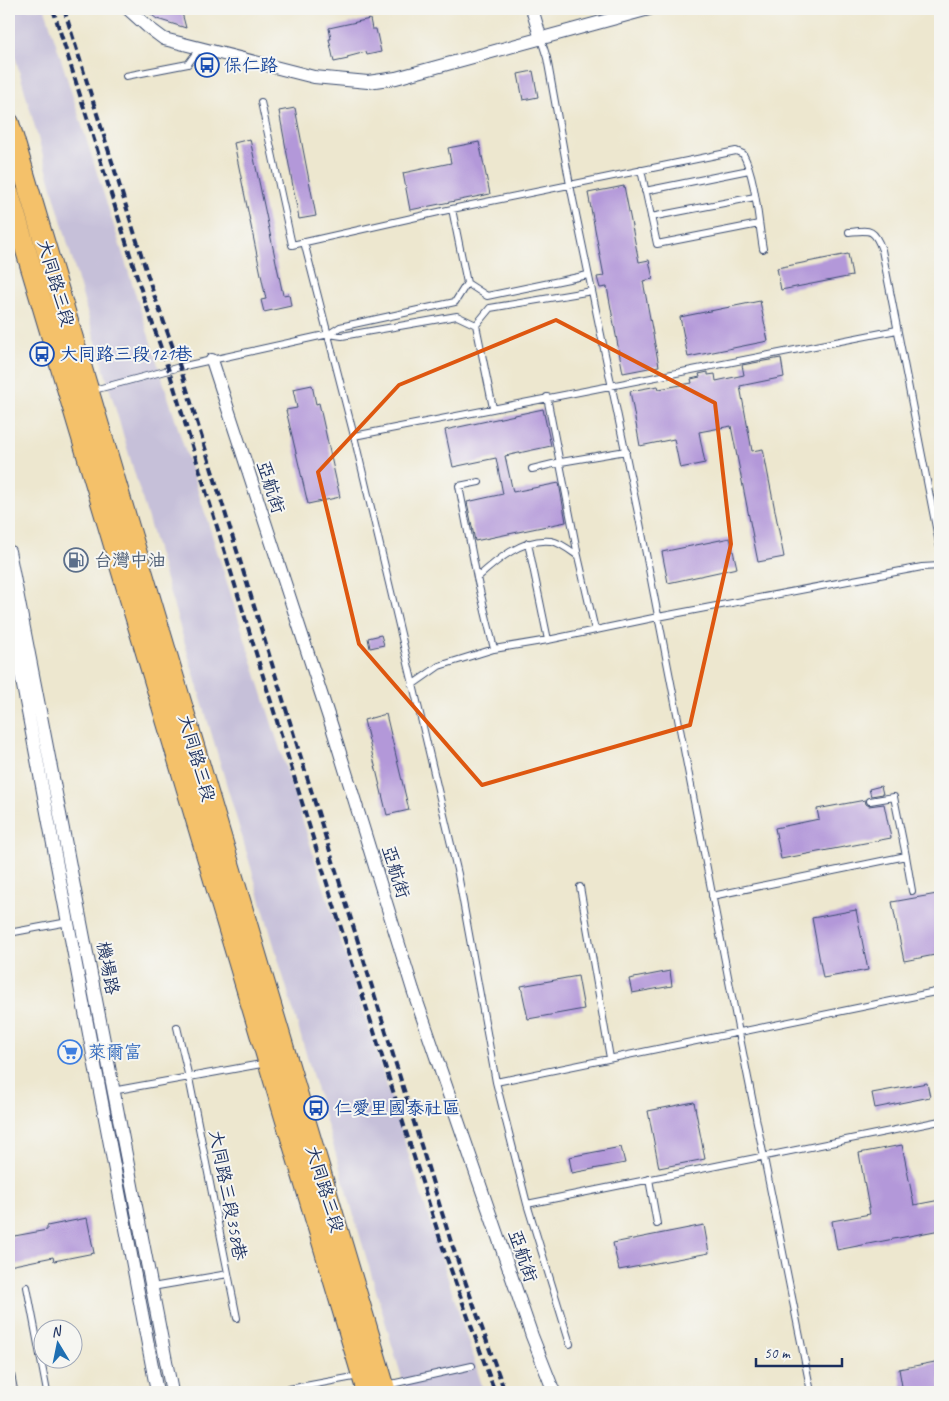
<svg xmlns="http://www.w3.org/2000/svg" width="949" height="1401" viewBox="0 0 949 1401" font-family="Caveat,'LXGW WenKai TC',sans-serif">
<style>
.industrial{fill:#c6c0d9}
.building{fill:#b398d9}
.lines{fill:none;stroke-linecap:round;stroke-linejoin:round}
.service-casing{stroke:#3a4b6f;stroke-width:8}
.minor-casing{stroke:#3a4b6f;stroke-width:14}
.primary-casing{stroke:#3a4b6f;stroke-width:22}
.service{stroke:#fff;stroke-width:6}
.minor{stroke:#fff;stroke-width:12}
.primary{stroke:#f4c16a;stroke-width:20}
.rail{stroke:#1b2f5e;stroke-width:4;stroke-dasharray:8 4;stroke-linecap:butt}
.marked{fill:none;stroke:#de5710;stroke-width:4;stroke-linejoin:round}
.labels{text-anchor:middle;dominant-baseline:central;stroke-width:4;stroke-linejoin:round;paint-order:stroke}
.transit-label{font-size:18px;fill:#164399;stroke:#f6f6f2;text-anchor:start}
.street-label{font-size:18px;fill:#1b2f5e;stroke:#f6f6f2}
.service-label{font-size:18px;fill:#4e5e75;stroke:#f6f6f2;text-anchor:start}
.shop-label{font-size:18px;fill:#366cbe;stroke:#f6f6f2;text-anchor:start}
</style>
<rect width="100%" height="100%" fill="#f6f6f2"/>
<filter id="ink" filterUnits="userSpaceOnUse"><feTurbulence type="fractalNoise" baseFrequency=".02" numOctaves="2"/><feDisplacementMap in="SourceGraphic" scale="10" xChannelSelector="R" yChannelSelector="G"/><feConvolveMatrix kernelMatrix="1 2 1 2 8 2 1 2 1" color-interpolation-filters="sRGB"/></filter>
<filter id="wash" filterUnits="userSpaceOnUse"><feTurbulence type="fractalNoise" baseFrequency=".0096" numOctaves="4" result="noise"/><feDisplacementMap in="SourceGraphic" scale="20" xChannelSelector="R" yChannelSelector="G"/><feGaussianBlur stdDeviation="1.12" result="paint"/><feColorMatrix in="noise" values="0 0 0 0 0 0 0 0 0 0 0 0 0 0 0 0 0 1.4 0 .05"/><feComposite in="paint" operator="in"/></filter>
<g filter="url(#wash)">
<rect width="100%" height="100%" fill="#ede7cf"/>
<path class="industrial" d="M9,9H45L484,1392H406L89,319L9,35Z"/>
<g id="blocks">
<path class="building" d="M144,9H181L186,28L157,19Z
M370,19L372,29H376L381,52L367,55L366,52L347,57L348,59L334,62L329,39H331L329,28Z
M533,71L538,97L523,100L518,74Z
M295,108L316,216L299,219L279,111Z
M250,139L283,295L289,294L291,306L264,312L261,300L266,299L234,143Z
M479,142L490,194L410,210L403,173L451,163L448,148Z
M624,186L639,262L649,260L653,279L643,281L659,366L623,373L607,287L600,288L597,277L604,276L588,193Z
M848,254L852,276L781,290L777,268Z
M760,301L768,341L688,357L680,317Z
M781,358L784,377L740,386L752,451L763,449L784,557L758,562L731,426L699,432L705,463L680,468L674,439L640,446L630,391L658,386L659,389L692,383L691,379L700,377L699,374L708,372V375L715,374L716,381L744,375L742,365Z
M312,385L316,404L319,403L340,497L308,504L286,410L297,408L293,389Z
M543,409L551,446L505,456L513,492L559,483L566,522L475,541L467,502L503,494L496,458L453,467L445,430Z
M730,538L737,568L668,583L662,552Z
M381,635L384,645L370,648L368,638Z
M386,714L409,810L387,815L364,720Z
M881,786L883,794L871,796L869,789Z
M865,800L866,804L869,806L884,804L891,838L781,859L775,828L819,819L817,809Z
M937,894L940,910V954L904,961L892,902Z
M856,910L868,970L823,978L812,918Z
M670,971L672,986L632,993L629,979Z
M578,976L584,1009L528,1019L521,986Z
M927,1083L930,1097L875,1108L872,1093Z
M694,1102L705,1159L659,1168L648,1111Z
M902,1145L914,1205L940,1200V1230L837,1250L832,1221L870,1214L859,1153Z
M621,1147L625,1163L572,1173L569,1157Z
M87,1218L94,1253L54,1261L53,1257L9,1266V1237L47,1230V1226Z
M704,1225L709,1253L619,1270L613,1243Z
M940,1361V1392H903L899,1369Z
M13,1366L18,1392H9V1367Z"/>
</g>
</g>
<g filter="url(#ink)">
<use href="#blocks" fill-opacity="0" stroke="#3a4b6f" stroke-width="1"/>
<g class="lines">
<g class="service-casing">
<path id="service" d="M541,39L547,58L570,185L640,523L739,1033L811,1392
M126,76L188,64L199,49
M261,102L292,245L452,209L736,151L743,154C756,178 758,221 763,249
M641,170L657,244L759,224
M645,191L749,170
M452,209L467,283
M651,217L755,197
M849,232C870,230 874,228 882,250L940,548
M304,242L354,436L458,874L496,1082L527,1204L570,1344
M476,325L493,408
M329,334L342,336L457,316L476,325L490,308L592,291
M90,391L180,367L329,334L340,327L455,302L467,283L487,296L588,275
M547,397L578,556
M354,436L897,330
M532,469L561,462L626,451
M528,543L548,640
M477,578L459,486L479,482
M494,649L477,578C497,560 522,538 551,541C560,542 571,551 578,556L595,630
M412,685L439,666L494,649L548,640L658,617L922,567L940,566
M906,856L912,891
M580,887L610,1058
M712,896L906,856L894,797L870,801
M9,933L68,922
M177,1027L189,1078L237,1318
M496,1082L940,991
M112,1091L267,1063
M649,1179L657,1224
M527,1204L940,1121
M27,1287L47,1392
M152,1287L228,1274
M387,1385L472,1366
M273,1392L359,1376"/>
</g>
<g class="minor-casing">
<path id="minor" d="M128,9L148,27L164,39L314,77L368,82L396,78L649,9
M532,9L541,39
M212,360L332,727L413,990L532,1336L554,1392
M9,551L172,1392
M9,612L157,1392"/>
</g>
<g class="primary-casing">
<path id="primary" d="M9,123L386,1392
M9,194L367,1392"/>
</g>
<use href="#service" class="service"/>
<use href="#minor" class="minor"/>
<use href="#primary" class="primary"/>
<path class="rail" d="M53,9L143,296L169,371L329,890L442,1245L495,1392
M64,9L153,292L180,367L451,1242L505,1392"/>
</g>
</g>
<path class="marked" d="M556,320L715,403L731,544L690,725L482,785L359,644L318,472L399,385Z"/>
<defs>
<g id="bus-ring" transform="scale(1.25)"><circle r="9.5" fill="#f6f6f2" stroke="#1a4fb4" stroke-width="1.5"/><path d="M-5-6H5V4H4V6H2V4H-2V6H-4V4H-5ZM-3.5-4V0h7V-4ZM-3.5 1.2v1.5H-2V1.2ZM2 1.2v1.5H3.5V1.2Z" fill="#1a4fb4"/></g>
<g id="fuel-ring" transform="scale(1.25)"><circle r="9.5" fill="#f6f6f2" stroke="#5c6f8a" stroke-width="1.5"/><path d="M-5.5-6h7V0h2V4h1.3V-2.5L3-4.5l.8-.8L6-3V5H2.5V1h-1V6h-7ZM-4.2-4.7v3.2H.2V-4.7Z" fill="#5c6f8a"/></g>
<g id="supermarket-ring" transform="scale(1.25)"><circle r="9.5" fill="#f6f6f2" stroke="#3f7fe0" stroke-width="1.5"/><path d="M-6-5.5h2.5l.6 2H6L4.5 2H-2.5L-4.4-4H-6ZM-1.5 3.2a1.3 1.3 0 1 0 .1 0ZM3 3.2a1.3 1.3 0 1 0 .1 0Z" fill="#3f7fe0"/></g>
</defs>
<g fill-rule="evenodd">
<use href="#bus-ring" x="207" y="65"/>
<use href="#bus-ring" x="42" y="354"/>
<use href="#fuel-ring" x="76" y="560"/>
<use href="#supermarket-ring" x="70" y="1052"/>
<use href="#bus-ring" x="316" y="1108"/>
</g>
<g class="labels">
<g class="transit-label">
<text x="224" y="65">保仁路</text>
<text x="60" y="354">大同路三段121巷</text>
<text x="334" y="1108">仁愛里國泰社區</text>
</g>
<g class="street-label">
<text transform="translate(56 283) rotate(74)">大同路三段</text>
<text transform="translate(271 487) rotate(72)">亞航街</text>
<text transform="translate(197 758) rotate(74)">大同路三段</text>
<text transform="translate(396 872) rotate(73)">亞航街</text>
<text transform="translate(108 968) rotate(79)">機場路</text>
<text transform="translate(325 1189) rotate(73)">大同路三段</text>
<text transform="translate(228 1195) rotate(79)">大同路三段358巷</text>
<text transform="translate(523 1256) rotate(71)">亞航街</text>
</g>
<g class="service-label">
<text x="94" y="560">台灣中油</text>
</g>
<g class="shop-label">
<text x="88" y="1052">萊爾富</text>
</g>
</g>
<rect width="949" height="1401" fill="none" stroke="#f6f6f2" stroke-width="30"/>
<g transform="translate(58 1344) rotate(350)"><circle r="24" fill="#f6f6f2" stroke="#9ea6b7"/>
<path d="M0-4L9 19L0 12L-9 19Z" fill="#1f6fb2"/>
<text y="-8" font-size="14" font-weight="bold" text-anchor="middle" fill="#1b2f5e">N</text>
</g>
<path d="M756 1358v8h86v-8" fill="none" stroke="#1b2f5e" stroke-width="2.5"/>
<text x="764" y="1358" font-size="15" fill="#1b2f5e" stroke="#f6f6f2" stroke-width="4" paint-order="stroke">50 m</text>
</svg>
